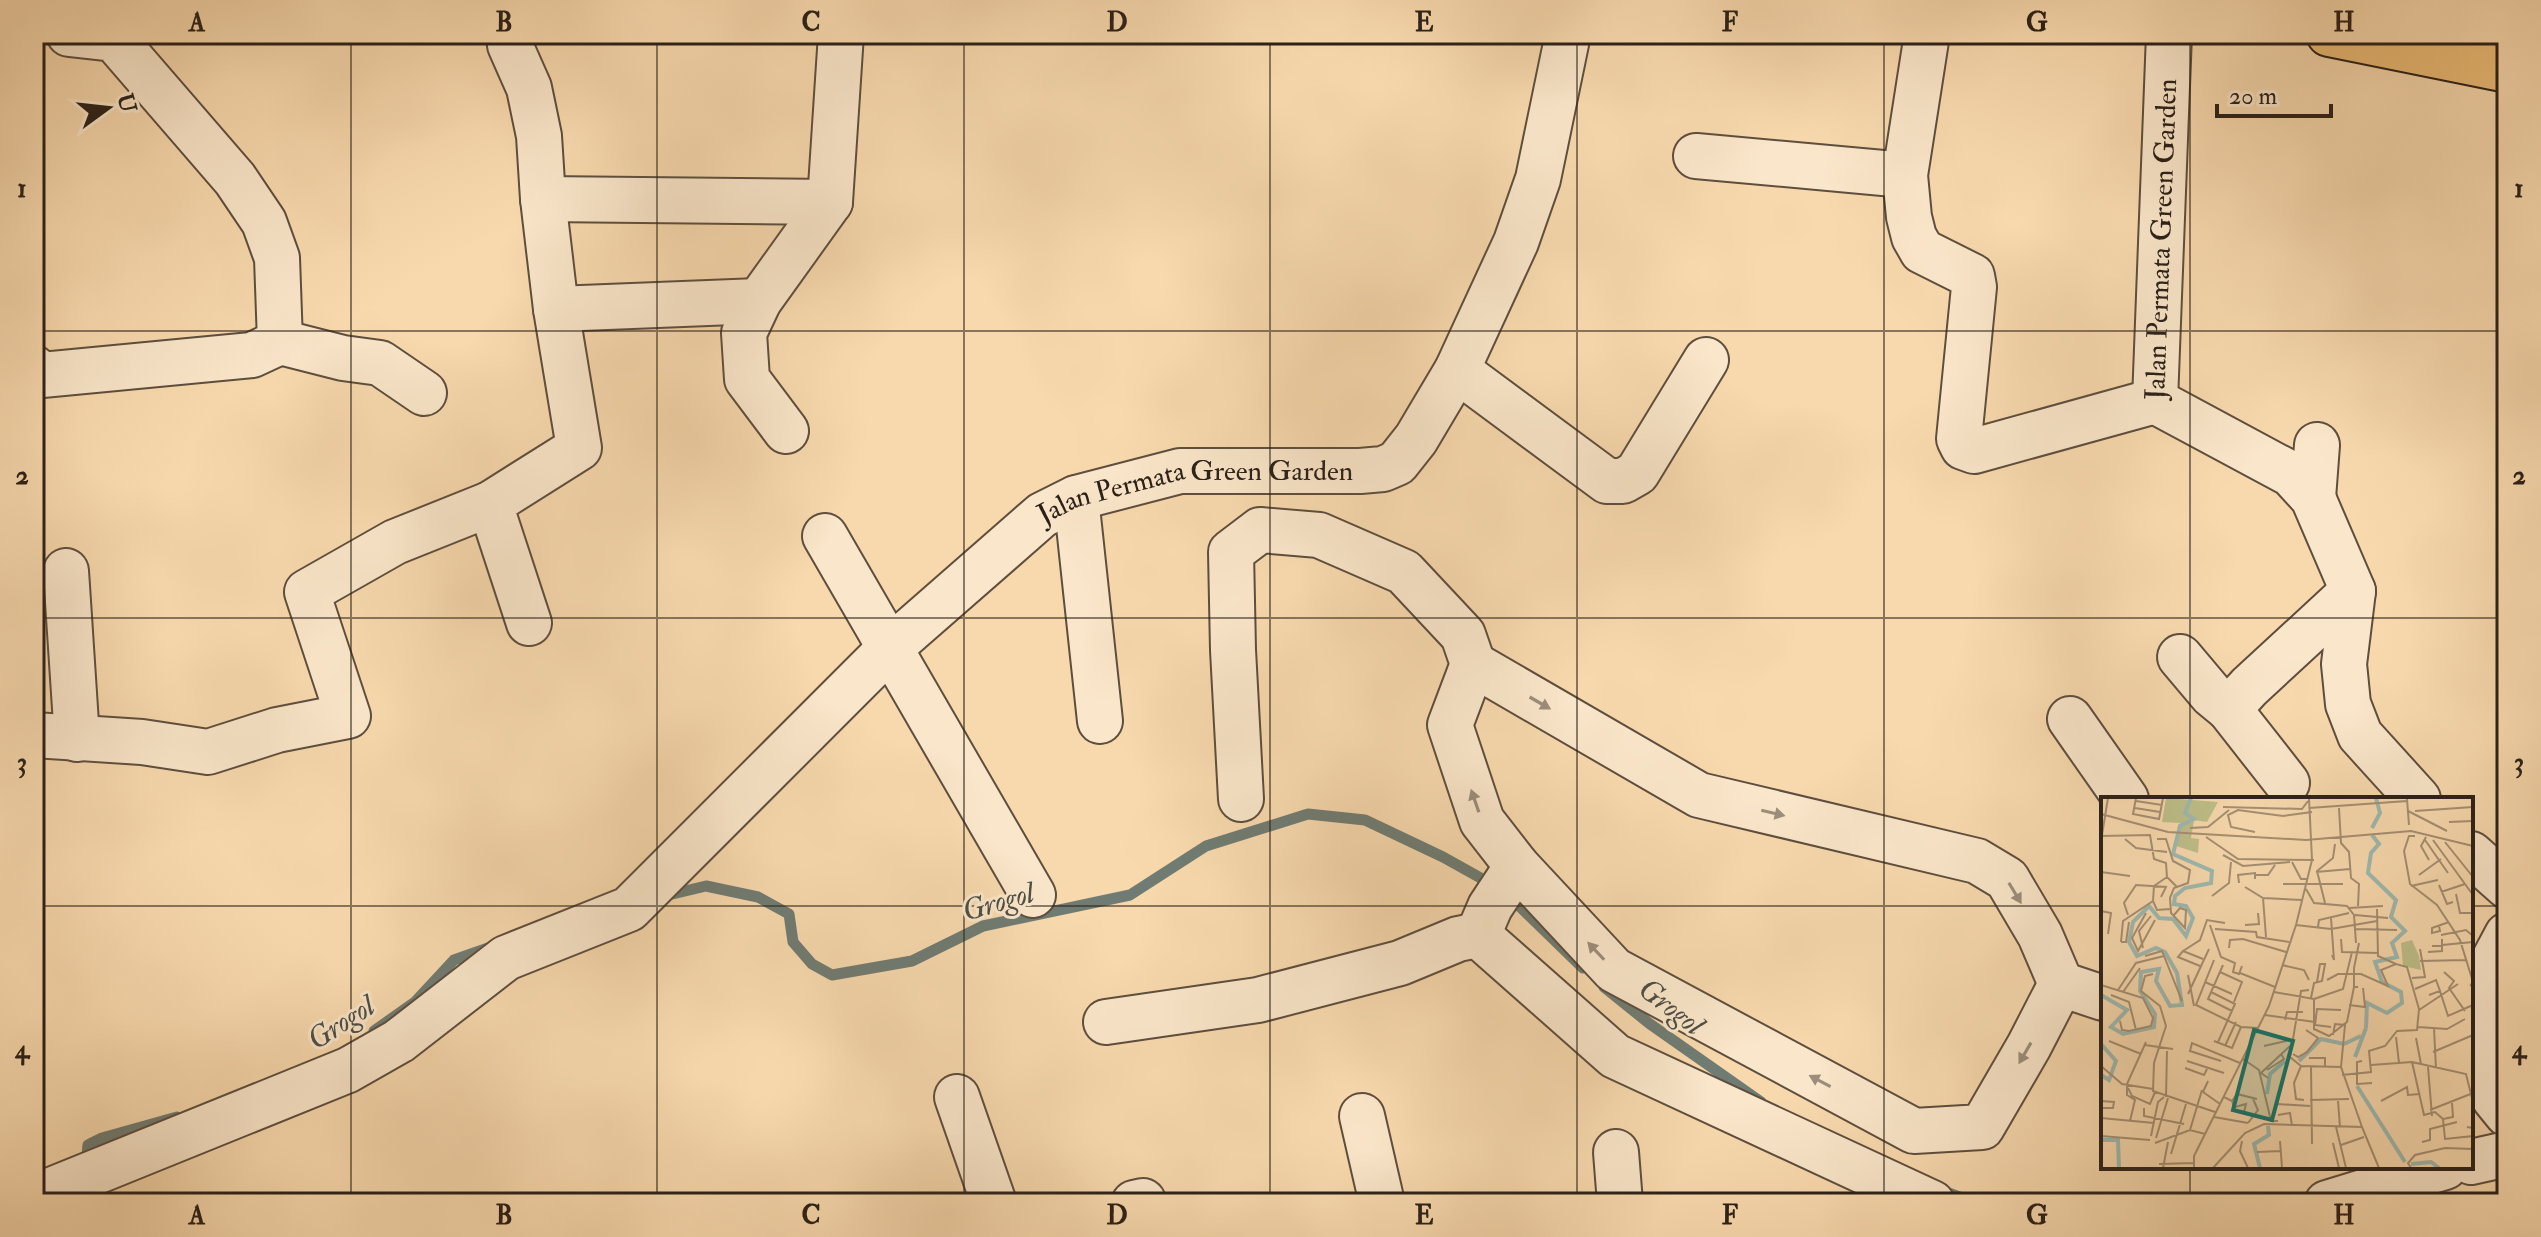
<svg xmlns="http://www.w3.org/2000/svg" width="2541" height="1237" viewBox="0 0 2541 1237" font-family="'IM FELL Double Pica',serif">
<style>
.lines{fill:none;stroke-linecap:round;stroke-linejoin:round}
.stream{stroke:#707c73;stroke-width:11}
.minor-casing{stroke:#5e4e3e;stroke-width:48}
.major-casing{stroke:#2b2018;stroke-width:48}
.minor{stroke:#fae6ca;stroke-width:44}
.major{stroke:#ecbc77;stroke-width:44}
.oneway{fill:#9d8d7a}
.grid{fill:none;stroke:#2b2018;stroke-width:2;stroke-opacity:0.55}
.labels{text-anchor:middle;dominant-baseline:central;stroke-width:6;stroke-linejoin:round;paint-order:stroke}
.street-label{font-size:28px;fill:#2b2018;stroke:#fae6ca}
.water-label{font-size:30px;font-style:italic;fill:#4e4e46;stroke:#fae6ca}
.inset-river{fill:none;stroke:#9eb9b0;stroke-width:4}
.inset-road{fill:none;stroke:#a68f72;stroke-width:2}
.view{fill:#0f766e;fill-opacity:0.15;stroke:#0f766e;stroke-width:4}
.inset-edge{fill:none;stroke:#2b2018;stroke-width:4}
.neatline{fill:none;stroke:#2b2018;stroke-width:3}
.grid-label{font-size:26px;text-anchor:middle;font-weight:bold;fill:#2b2018}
</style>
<rect width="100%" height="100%" fill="#f8d9ae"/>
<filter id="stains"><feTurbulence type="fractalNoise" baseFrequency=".0025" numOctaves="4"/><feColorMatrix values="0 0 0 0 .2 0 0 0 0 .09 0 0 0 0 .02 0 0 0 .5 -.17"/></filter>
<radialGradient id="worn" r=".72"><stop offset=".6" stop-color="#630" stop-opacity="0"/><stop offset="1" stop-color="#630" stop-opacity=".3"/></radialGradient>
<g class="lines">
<path class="stream" d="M664,896L706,886L758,897L789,914L793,942L812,964L832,975L912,961L983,926L1130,895L1206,846L1308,814L1365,820L1443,857L1495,886
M1509,896L1583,968
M1604,987L1650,1024L1761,1102
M374,1031L415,1002L454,960L491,947
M86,1167L88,1145L102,1138L177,1117
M1940,1190L1976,1203"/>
<g class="minor-casing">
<g id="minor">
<path d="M509,34L510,45L529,88L539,136L543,199L556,309L579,448L490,504L529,623"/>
<path d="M1927,34L1905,175L1909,217L1914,237L1922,251L1972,276L1974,287L1959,439L1963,447L1974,451L2155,401"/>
<path d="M1696,156L1905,175"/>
<path d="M543,199L830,202"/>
<path d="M556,309L759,301"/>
<path d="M280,342L343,358L380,363L424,393"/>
<path d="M34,368L42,375L252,355L280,342L277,258L264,222L235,179L114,39L69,34"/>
<path d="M1457,370L1607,481H1623L1637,473L1706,360"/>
<path d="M2155,401L2291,474L2313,498L2353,591L2344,664L2348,704L2360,735L2418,799"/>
<path id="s1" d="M2155,401L2169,34"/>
<path d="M786,431L747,379L744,333L759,301L830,202L841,34"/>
<path d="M1076,498L1100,721"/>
<path d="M2313,498L2317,445"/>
<path d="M825,536L1033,895"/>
<path d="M66,571L77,739"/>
<path d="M2180,657L2212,695L2229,709"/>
<path d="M1473,664L1699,795L1977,861L2007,879L2040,935L2061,984L2103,998"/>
<path d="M2070,719L2126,799"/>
<path d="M34,735L142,742L208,752L277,730L348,716L307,592L395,542L490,504"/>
<path d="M2287,783L2229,709L2249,687L2353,591"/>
<path d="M1241,799L1233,650L1231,552L1260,530L1319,535L1404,572L1463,635L1473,664L1450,725L1482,821L1517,866L1614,970L1914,1131L1982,1127L2029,1046L2061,984"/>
<path d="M2471,854L2507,886"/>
<path d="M1478,935L1615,1056L1932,1203"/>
<path d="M1478,935L1490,907L1517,866"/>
<path d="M2507,935L2476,993L2479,1047L2494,1098L2507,1114"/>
<path d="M1106,1022L1258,1000L1400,963L1458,939L1478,935"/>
<path d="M957,1097L994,1203"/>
<path d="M1362,1116L1382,1203"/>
<path d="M1616,1152L1620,1203"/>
<path d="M2471,1162L2507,1154"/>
<path id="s2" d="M34,1197L348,1070L399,1041L506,958L629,909L890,648L1042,515L1076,498L1180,471H1360L1383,469L1397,463L1416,439L1457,370L1516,242L1538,179L1568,34"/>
<path d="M1134,1203L1143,1201"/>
<path d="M2327,1203L2445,1167"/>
</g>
</g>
<g class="major-casing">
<path id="major" d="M2329,34L2507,70"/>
</g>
<use href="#minor" class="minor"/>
<use href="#major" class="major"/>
</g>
<defs><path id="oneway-solid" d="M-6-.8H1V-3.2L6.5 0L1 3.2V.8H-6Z" transform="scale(2)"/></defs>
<g class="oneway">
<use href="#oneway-solid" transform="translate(1540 703) rotate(30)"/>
<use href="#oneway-solid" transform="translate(1475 801) rotate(-109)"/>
<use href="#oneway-solid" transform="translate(1773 813) rotate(13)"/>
<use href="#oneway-solid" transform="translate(2015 893) rotate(59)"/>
<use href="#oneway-solid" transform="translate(1596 951) rotate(-133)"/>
<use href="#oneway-solid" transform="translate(2025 1053) rotate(120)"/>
<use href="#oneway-solid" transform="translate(1820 1081) rotate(-152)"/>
</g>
<path class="grid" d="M351,34V1203M657,34V1203M964,34V1203M1270,34V1203M1577,34V1203M1884,34V1203M2190,34V799M34,331H2507M34,618H2507M34,906H2103M2471,906H2507M2190,1167V1203"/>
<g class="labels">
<g class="street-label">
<text stroke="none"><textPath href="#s1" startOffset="162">Jalan Permata Green Garden</textPath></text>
<text stroke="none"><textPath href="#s2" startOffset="1394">Jalan Permata Green Garden</textPath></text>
</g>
<g class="water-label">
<text transform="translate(998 902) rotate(-16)">Grogol</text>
<text transform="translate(1671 1007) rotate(37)">Grogol</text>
<text transform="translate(341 1023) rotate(-33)">Grogol</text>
</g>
</g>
<g transform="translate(2101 797)">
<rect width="372" height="372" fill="#f8d9ae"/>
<path d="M65,1L117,5L106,25L93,23L90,41L98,42L97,56L75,49L79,26L61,25ZM311,143L318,159L320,173L302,169L300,146Z" fill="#bebf8a"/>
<path class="inset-river" d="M271,31L279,16L275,1M0,198L26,213L10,230L22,237L53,230L54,217L39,194L40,175L58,172L55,184L69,209L81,208L76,176L64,155L55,151L36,159L28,145L32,125L48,109L58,121L72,122L85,139L92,121L85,109L73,107L74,99L84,91L110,86L111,74L72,57L79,29L93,22L84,16L90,1M265,231L266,206L286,216L301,206L300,195L281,185L274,165L296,160L291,146L304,134L290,120L295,103L267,76L270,56L278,47L271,38M0,247L15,264L8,283L0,278M254,260L265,231M198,264L220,242L243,247L260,239M256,289L304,365M166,297L169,277L184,264M0,343H17L18,371M310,367L330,365L338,371M159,371L153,347L168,338L167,329"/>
<path class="inset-road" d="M35,1L32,17L58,22L62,1M306,2L308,28M35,4L61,8M122,10L201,12L207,4M34,11L59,15M208,11L306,4M238,11L240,46L248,55L250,81L258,87L257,109M307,14L346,34M314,14L372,10M0,17L67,35L205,43L310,34L372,49M348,25L372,24M89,31L107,30L128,13M154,35L130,30L127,18L137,13L182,19L211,15M0,39L49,38L53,62L65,66L66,80L76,90M314,39H308L303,54L309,87L336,108L359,143L372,185L369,189M105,40L137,62L213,63M325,40L320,49L328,63M24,42L35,51L66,55M56,42H65L72,64L89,73L87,86L73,91L69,101L70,116L84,131L85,113L79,111L73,118M324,43L347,76M332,43L372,98M0,44L7,1M344,45L372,80M122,58L142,69L189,65M191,65L200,82H207M0,75L29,79M215,75L249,72M155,78H167L174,68M318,78L340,62M66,80L53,89L52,104L56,113L69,112M138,86L137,78L154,76V82M182,87H242M338,88L346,107L352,105M310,89L337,83M144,90L162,101L201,103M205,92L213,106L246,109L253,118L255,146M340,95L364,87M355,97L359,116H372M111,99L128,86L130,65M162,101L165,140M224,106L216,74L232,61L234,47M248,111L282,109M276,112L277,159L295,167M0,114L10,116L7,137M45,116L31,141L37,154L54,123M27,118L23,106L35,88L65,90L60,100M254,118L287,121M230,121L233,163L231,158M109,128L120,160L134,166L132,175L138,177L141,169M144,128L158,127L157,116M195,128L230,132L276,124M338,129L339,134L331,136V131L348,125M217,130L218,123L248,116M114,132L155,135L156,140L188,145M254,132L296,133M340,138L365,133L372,139M240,142L241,155L277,156M20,145L22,124L52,104M20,145H25L28,125M331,149L372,145M42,151L38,134L50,119M128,151L129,143L142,142L185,155M82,154L99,143L106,123L124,126M327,155L341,154V142M44,159L61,154L81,204M113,163L95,208L140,230L157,231M319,164L365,163M122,168L107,202L131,214M181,168L203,173L208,183M99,169L77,160L82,154L102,162M119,175L141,185L133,205M343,175L353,184L348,191L364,214M139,176L174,190M52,177L44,179L40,194L59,209L65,229L53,266L52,294L114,315M87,178L93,209M311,181L324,180L319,152M226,183L237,177H260L287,189L280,173L295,167L306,170L318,212L316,233L296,234L284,249L268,254L270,275L241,278M104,185L131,197M0,188L42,201L52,221L50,229L28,234L21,233L19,224M257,190H253V171L258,146M314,192L335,183L339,194L328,198M17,193L35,166L63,159M208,193L200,194L189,260L200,269L240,270L261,330M339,194L347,219L372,208M22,195L39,171M110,195L134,207L117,245M173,195L213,202V232L228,239L246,225L253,190M87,197L108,152M10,198L28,205L35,233M210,201L213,186L221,184L224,167H219L216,185M213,202L242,192L251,155M248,208L264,210L262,191M318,213L357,187M164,218L214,225M184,223L186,215H202M230,230L214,228L216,212L240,213M317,230L346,232L364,222M333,231L335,272M232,238L234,227L244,228L240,270M295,240L298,266M315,241L320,267M8,244L40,257M113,244L131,251L140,230M44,248L72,252M124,249L135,225M163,249L189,243M332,255L372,238M192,257L197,260L206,255L217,241L205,233M208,261H224V271M142,262L158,273L170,324H177M86,264L123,276M120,264L89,254L91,246L139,266M261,264L256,265V287L271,286M311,265L323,318L334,315L342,322M270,268L311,265L365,277L372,305M0,269L21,287L52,292M200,269L193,286L195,302L203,303M210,270L211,347M327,270L331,319M84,271L103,278L106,272M166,273L183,262L180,257M167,281L160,276L189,249M107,284L102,295L119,307M26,287L45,245M26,288V298L34,303L29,324M27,291L31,299L49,307L54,295M65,300L66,254M123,300L131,304L134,313L143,315L145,307L134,310M209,303L248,302M0,304L13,305L12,311H0M131,304L136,297L156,302M237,304L239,330M280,304L306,290L307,298L319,297M351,306L352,320L342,322L344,342L372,339V331L366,330M176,307L209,309M43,311V319L83,327M329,313L372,296M177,318L189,316L191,329M113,320L147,326M0,321L53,326M147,326L157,313L152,302M235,330L245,371M89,333L101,293M0,339L49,343M50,339L57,305L63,300M55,341L67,301M141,344L139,354L147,371M179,344L181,371M321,345L329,343V332L356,325M54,346L89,333L104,337M232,346L238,371M240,348L263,340M156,355L180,354M70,357L85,307M58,367L93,366M62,371L67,345M93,371V359L168,209L195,128L211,63L208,1M112,371L144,336L163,327L261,330L278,371M310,371L307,366L314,358L344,351L372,352"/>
<path class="view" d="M153,233L192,244L171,323L132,313Z"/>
<rect width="372" height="372" class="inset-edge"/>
</g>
<rect width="2541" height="1237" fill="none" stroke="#f8d9ae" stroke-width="88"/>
<g transform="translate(108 108) rotate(75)" stroke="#fae6ca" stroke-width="6" paint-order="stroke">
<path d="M0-6L14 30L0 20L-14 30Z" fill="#2b2018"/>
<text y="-12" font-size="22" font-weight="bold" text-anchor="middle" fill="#2b2018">U</text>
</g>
<path d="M2217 104v12h114v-12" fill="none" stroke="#2b2018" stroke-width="4"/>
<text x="2229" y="104" font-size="24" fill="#2b2018" stroke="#fae6ca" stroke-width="6" paint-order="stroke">20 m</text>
<rect x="44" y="44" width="2453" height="1149" class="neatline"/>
<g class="grid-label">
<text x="197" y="31">A</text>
<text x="504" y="31">B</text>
<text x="811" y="31">C</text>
<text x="1117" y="31">D</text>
<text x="1424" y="31">E</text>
<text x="1730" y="31">F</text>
<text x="2037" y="31">G</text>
<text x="2344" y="31">H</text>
<text x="22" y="197">1</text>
<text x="2519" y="197">1</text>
<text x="22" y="484">2</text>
<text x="2519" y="484">2</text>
<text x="22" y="771">3</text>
<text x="2519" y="771">3</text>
<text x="22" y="1058">4</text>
<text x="2519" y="1058">4</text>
<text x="197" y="1224">A</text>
<text x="504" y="1224">B</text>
<text x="811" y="1224">C</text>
<text x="1117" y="1224">D</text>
<text x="1424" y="1224">E</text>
<text x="1730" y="1224">F</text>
<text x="2037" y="1224">G</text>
<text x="2344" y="1224">H</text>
</g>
<rect width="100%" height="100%" filter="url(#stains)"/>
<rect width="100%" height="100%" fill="url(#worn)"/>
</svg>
